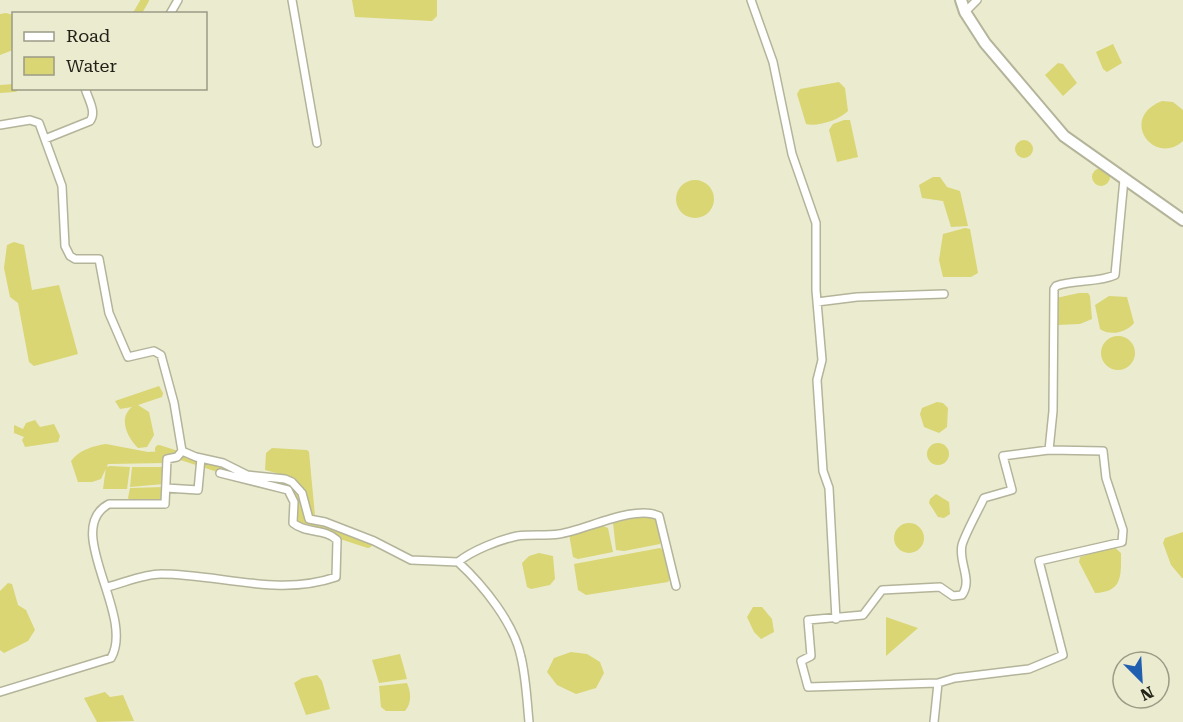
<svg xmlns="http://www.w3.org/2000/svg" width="1183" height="722" viewBox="0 0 1183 722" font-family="'Roboto Serif',serif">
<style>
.water{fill:#d9d673}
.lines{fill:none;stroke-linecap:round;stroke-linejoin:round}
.canal{stroke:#d9d673;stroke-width:8}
.street-casing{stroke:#b4b49a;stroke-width:10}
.secondary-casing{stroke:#b4b49a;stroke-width:14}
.street{stroke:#fff;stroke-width:7}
.secondary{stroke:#fff;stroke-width:10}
</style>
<rect width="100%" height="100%" fill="#ebebd0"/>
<path class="water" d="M352,0H437V16L432,21L355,17Z
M6,13L13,15V50L0,55V14Z
M1113,44L1122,63L1107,72L1103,69L1096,52Z
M1058,63L1063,64L1077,83L1063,96L1045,75Z
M839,82L845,88L848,111C839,120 818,127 806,124L797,94L800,89Z
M1162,101L1173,102L1183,110V141C1154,167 1118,118 1162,101Z
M844,120H850L858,157L837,162L829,130L833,124Z
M1015 149a9 9 0 1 1 18 0a9 9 0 1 1-18 0Z
M1092 177a9 9 0 1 1 18 0a9 9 0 1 1-18 0Z
M933,177H940L947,187L960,191L968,226L951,227L943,201L922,198L919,185Z
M676 199a19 19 0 1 1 38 0a19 19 0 1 1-38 0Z
M965,228L970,229L978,273L971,277H943L939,260L943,234Z
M14,242L24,245L32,290L59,285L78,354L34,366L29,362L18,303L10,297L4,268L7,245Z
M1079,293H1088L1090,296L1092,319L1080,324L1057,325L1056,298Z
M1109,296L1127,297L1134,323C1126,333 1110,336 1100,329L1095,305Z
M1101 353a17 17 0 1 1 34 0a17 17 0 1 1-34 0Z
M159,386L163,393L162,397L138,405L149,412L154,435L147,447L138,448C127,437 118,418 132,407L120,409L115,401Z
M937,402L943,403L948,408L947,427L939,433L924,427L920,414L922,408Z
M35,420L40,427L54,424L60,436L58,442L25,447L22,440L24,437L14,433V425L23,429L26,423Z
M927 454a11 11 0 1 1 22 0a11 11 0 1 1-22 0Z
M106,444L148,452L163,451L165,463L108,464L101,479L92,482H78L71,461C79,450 93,446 106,444Z
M272,448L307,450L309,452L315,516L310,515L304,494L295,478L265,470L266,453Z
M110,466L130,467L127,489H103L106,467Z
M132,467H164V484L130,487Z
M164,487V502L131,501L128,498L130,488Z
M936,494L949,502L950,514L944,518L938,517L929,503L930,499Z
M647,515L653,516C659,523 664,536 660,544L624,551L616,550L613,523Z
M894 538a15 15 0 1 1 30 0a15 15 0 1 1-30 0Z
M603,526L608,528L613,552L578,559L573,557L569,534Z
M1183,532V578H1182L1171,565L1163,543L1165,538Z
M1114,547L1121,553C1121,575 1123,592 1095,593L1079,562L1080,557Z
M660,548L665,551L671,577L668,582L586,595L578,590L574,564Z
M539,553L553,556L555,579L550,585L531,589L527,587L522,563L529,556Z
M8,583L12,584L18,605L26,610L35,630L28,641L4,653L0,650V591Z
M753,607H762L772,619L774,632L761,639L754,632L747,617Z
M886,617L918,628L886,656Z
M571,652L587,654L600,662L604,673L596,688L576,694L557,685L547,672L554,658Z
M400,654L407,679L379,683L372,660Z
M317,675L322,681L330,709L306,715L294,683L302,678Z
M407,683C411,692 412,703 405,711H386L381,707L379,686Z
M105,692L110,697L123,695L134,721L97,722L84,698Z"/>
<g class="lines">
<path class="canal" d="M137,14L145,0
M0,89L14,88
M159,449L243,476
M255,478L292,489L302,521L307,524L368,544"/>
<g class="street-casing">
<path id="street" d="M292,0L317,143
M751,0L773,62L792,154L816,223V290L822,360L817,380L823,471L829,488L836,619
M965,12L977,0
M170,14L178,0
M0,125L30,120L39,123L62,186L65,246L70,256L75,259H99L109,313L128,357L154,351L161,355L174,403L182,451L196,457L223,463L247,475L285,479L292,482L302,493L309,519L325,522L374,541L411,560L458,562C483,585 514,623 521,657C526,678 527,701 529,722
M45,139L90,121C97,112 88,99 85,88
M817,302L857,297L944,294
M1049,450L1053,411L1054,289L1056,286C1075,279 1098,283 1115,275L1124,179
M166,488L198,490L201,458
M458,562C473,550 499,540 517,536C531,534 546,536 559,534C586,530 635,504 659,516L676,586
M107,587C124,583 143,574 161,574C220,574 278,597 336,577L337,540C325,528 306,534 293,523L294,502L288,490L220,473
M0,692L111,658C136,615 61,529 109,504H165L167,459L177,457L182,451
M934,722L938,683L955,678L1029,669L1063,655L1039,561L1122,542L1123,530L1106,478L1103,451L1049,450L1003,456L1012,490L984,498C979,509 965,534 962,545C958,562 973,580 962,595L953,596L940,587L882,590L863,615L808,620L811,656L801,661L808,687L938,683"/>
</g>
<g class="secondary-casing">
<path id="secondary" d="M961,0L965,12L985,43L1064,136L1183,220"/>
</g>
<use href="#street" class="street"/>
<use href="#secondary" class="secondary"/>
</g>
<rect x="12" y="12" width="195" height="78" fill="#ebebd0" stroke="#9b9b86" stroke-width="1.5"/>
<rect x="24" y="32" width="30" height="9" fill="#ffffff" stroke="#9b9b86" stroke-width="1.5"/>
<text x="66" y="42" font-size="18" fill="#222218">Road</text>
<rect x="24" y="57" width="30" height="18" fill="#d9d673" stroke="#9b9b86" stroke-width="1.5"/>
<text x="66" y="72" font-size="18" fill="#222218">Water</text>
<g transform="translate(1141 680) rotate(156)"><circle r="28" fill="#ebebd0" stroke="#9b9b86" stroke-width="1.5"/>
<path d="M0-4.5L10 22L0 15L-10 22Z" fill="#215fb0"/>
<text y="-9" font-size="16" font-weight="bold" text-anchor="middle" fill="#222218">N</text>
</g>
</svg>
